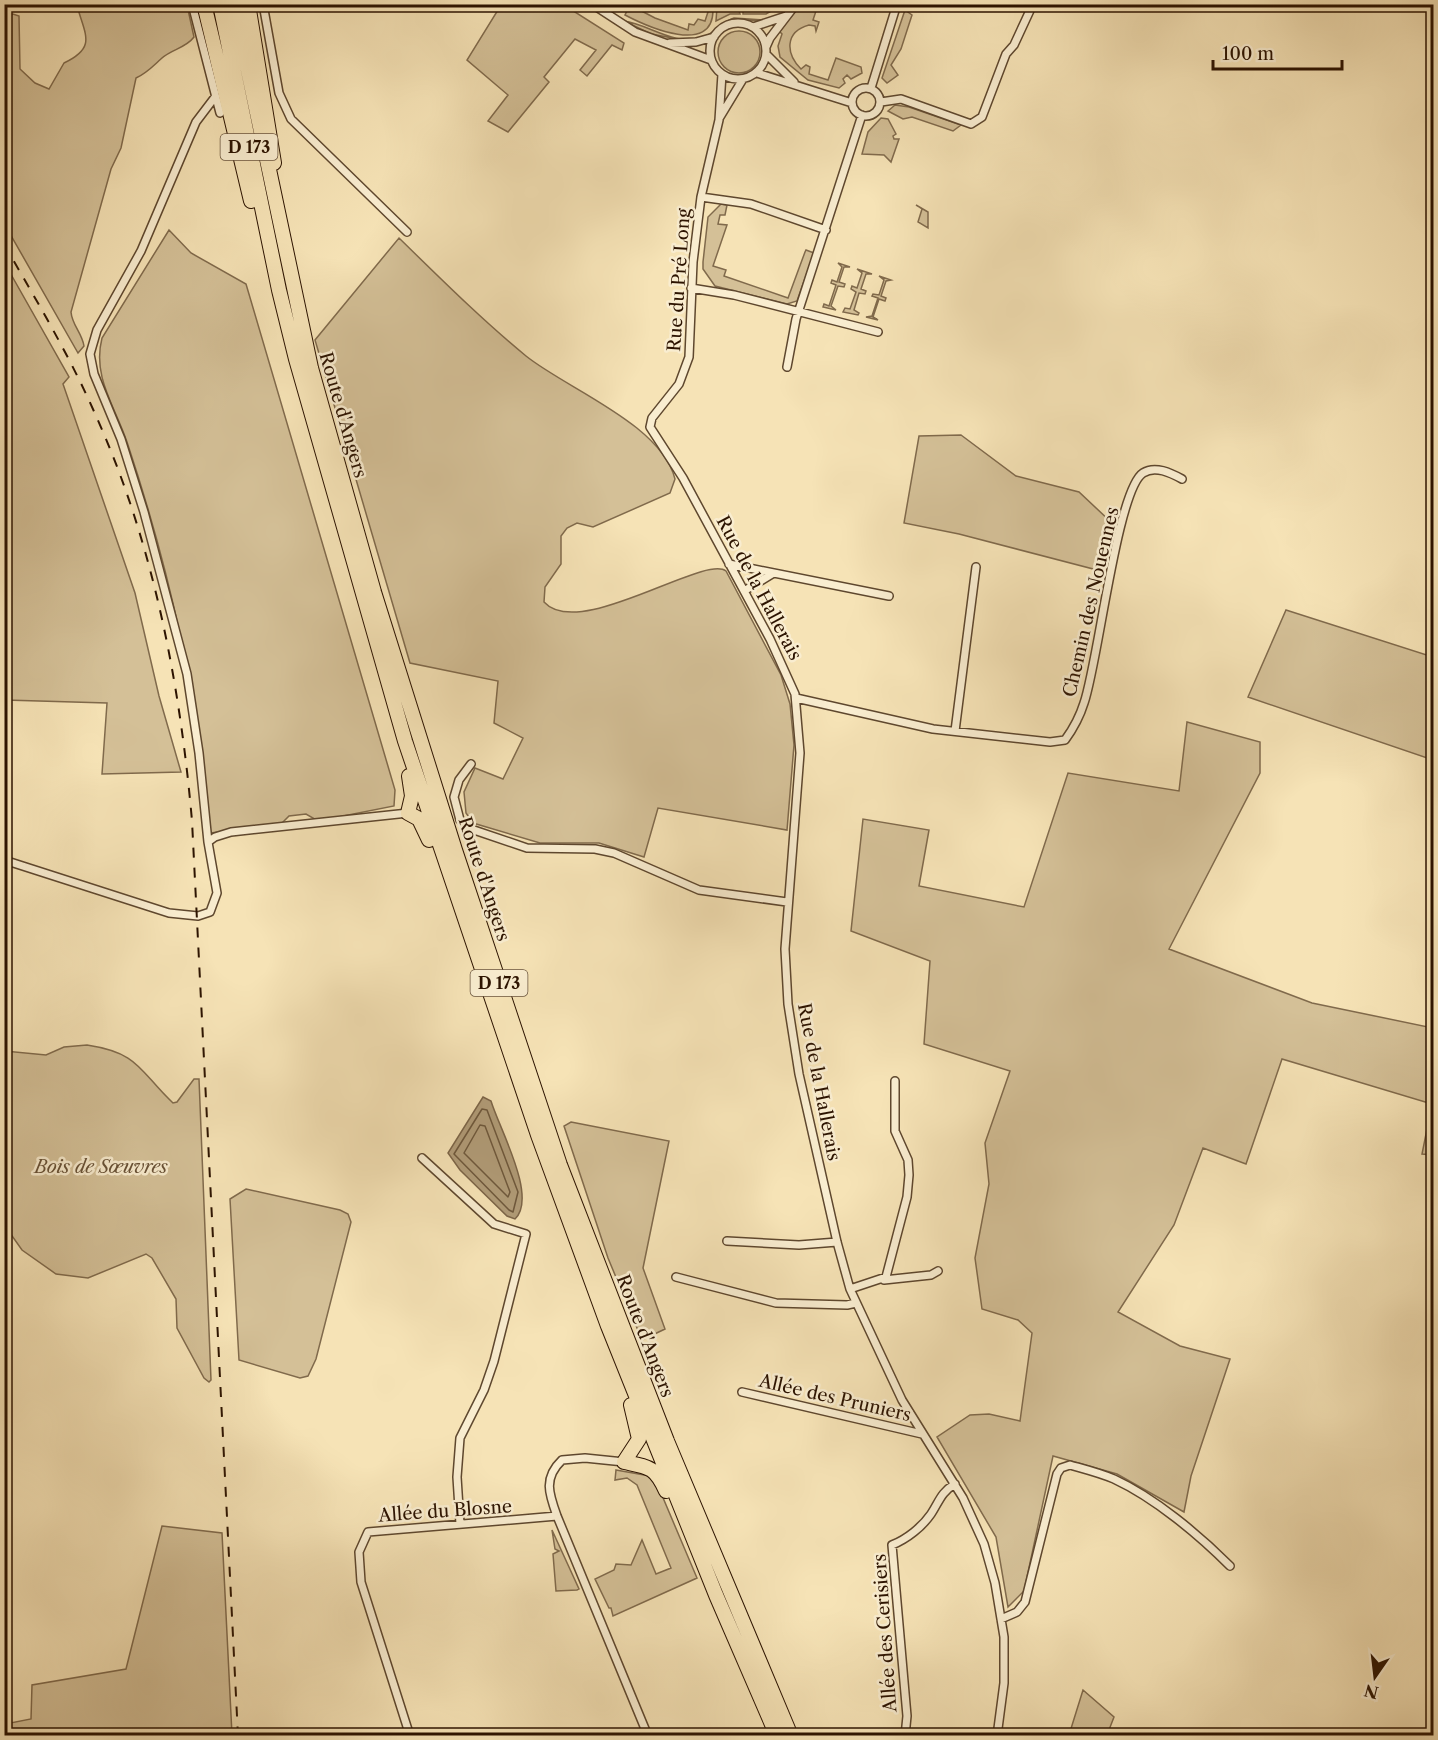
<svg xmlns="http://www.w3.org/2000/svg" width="1438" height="1740" viewBox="0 0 1438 1740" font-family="'Libre Caslon Text',serif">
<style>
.green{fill:#d4c097;stroke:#806a4c;stroke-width:1.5}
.water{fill:#b19c78;stroke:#7c6548;stroke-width:1.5}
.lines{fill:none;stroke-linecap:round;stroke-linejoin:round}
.shore{stroke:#6e583c;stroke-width:1.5}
.street-casing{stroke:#5e472e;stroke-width:10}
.highway-casing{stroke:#2c1300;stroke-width:16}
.street{stroke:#f9edd0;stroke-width:7}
.highway{stroke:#f6e3b6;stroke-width:14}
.rail{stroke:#2c1300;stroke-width:2;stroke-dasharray:10 10;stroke-linecap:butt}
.labels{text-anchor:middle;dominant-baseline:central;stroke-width:5;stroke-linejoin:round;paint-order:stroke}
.shield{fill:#f9edd0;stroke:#6a543e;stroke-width:1.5}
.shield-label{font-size:16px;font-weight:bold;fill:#2c1300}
.street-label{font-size:18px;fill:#2c1300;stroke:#f9edd0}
.park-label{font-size:18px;font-style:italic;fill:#675035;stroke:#f9edd0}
</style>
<rect width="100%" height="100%" fill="#f6e3b6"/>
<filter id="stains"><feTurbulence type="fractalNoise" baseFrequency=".00333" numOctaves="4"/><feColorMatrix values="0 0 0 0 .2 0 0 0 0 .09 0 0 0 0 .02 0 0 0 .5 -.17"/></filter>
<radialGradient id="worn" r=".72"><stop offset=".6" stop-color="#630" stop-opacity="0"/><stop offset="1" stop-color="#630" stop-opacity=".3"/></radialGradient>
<path class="green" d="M778,4L782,5L766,14H743V11L767,10Z
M77,5H187L194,37C186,48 172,49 162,58C153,66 147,73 136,78L121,148L111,169L71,312C72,325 82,333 84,346L78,353L5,225V20L13,14L19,16L20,69L35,83L49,89L64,63C98,47 84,34 77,5Z
M501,5H564L624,43L622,50L612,45L587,76L580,70L596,50L575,39L544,77L549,82L508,132L488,121L508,95L467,60Z
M630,5L655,18L688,30L689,24L694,25L698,19L705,21L709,9L713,10C713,56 648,27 625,15Z
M801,5H818L813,20L819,22L816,31L815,26L809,25C784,32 786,54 801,69L806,65L810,67L809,74L828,80L836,58L861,67L862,73L851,79L847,75L843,79L845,83L839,88L808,80L780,57L778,46L782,34L779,31Z
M717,7L739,11L740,14H730L716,21Z
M905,10L912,15L901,49L891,65L898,75L887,83L882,78Z
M734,18L765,20L727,21L707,38L688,41L651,34L624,21C648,24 674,46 702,38C714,34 721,22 734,18Z
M718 52a21 21 0 1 1 42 0a21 21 0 1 1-42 0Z
M895,105L909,107L961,125L953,131L912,117L903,119L888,111Z
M881,118L888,119L896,134L893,136L894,139H899L891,162L884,155L862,154L868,132Z
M721,204L727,205L725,215H720L718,224L727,225L713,266L726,270L724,276L788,298L805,252L806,250L814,253L797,301L787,304L715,286L703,269V262L708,217Z
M916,205L928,212V228L918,222L922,209Z
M169,230L191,253L246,284L395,790L394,806L318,821L306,814L289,816L280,825L210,833C197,695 171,574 127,442C115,406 92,377 102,338Z
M399,238C440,278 481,319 526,356C567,389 661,424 675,479L670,493L593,527L577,523L567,528L561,536V564L545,587L544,602C579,641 704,554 726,571L781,675L790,704L794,745L787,830L658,808L644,857L599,843H540L473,823L466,813L464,792L475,768L503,779L523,738L494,723L498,681L410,663L315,340Z
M4,262L69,377L63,384L135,593L159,696L181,772L102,774L107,703L5,700Z
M838,263L850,267H844L839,282L845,284L844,287L838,286L831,306L836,310L823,307L824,304L829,306L836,285L831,283L832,280L837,282L842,267Z
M857,269L872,274H866L861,289L866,291L865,294L859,293L854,310L859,313L858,315L843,312L845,308L850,309L856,292L851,289L852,286L857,288L862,273Z
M879,276L891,280L886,281L881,296L886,298L885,301L879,299L873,317L878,320L866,317L872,316L878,298L872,296L873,294L879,295L884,280Z
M961,435L1016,476L1079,492L1112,523L1101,571L959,534L904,523L919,436Z
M1286,610L1433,657V760L1248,697Z
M1187,722L1260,742V773L1169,949L1312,1003L1433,1028V1155L1422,1154L1432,1104L1282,1059L1246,1164L1203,1148L1174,1225L1118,1312L1180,1346L1230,1359L1191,1476L1184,1512L1117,1474L1053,1456L1024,1591L1008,1607L996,1537L937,1437L970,1415L989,1414L1020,1421L1032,1333L1018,1320L982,1309L975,1258L989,1184L985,1143L1010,1071L924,1044L930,961L851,931L863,819L929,830L919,886L1024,907L1068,773L1179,791Z
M87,1045C140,1053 139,1071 173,1103L177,1102L194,1079H199L211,1380L209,1382L204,1378L177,1328L176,1299L152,1258L146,1254L88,1278L56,1274L22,1250L5,1226V1051L46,1055L64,1047Z
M571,1122L669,1141L643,1268L665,1329L642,1340L608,1258L564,1126Z
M246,1189L340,1210L348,1214L351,1222L316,1359L308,1376L300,1378L239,1360L230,1199Z
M616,1470L650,1476L658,1486L697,1578L613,1616L611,1608H609L595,1579L614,1570L616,1564L631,1565L642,1540L656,1574L671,1568L637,1485L627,1478L615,1480Z
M162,1526L222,1533L232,1735H5V1724L31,1719L32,1685L126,1669Z
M552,1530L579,1589L577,1590L556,1591L553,1554L559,1551L555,1549Z
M1083,1690L1114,1717L1107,1735H1069Z"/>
<path class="water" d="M483,1097L491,1101C499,1128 538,1197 515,1219L507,1216L460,1170L448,1153Z"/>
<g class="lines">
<path class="shore" d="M482,1109L487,1110L518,1192L513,1212L509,1210L454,1154Z
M480,1125L485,1126L510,1192L508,1197L464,1153Z"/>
<g class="street-casing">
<path id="street" d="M192,4L220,113
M263,4L279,93L291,119L407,232
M592,4L635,32L711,60
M710 51a28 28 0 1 1 56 0a28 28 0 1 1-56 0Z
M753,27L786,16
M670,43L696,42L714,37
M766,47L770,38L796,4
M766,54L794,82
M757,73L852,103
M722,74L719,120L701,197L693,262L689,357L679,384L652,418L650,427L683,478L770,639L795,694L800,753L785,949L788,1004L799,1074L837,1242L850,1289L902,1400L963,1498L984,1544L995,1583L1004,1637V1683L997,1736
M852 102a14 14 0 1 1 28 0a14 14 0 1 1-28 0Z
M871,88L897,4
M881,102L901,99L971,124L982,117L1006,54L1014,45L1033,4
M720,117L743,79
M701,197L751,204L826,230
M691,288L734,295L878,332
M787,367L796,319L862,115
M729,564L889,596
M744,591L772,574
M796,698L933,729L1050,742L1065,740C1073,729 1080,716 1084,703C1098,664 1117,490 1143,473C1155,465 1171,473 1182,479
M955,731L976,567
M471,764L459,780L454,797L460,820L471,829L527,848L595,849L614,853L699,890L787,902
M208,842L199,753L187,674L144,512L121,439L94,374L90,354L97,330L141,251L196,122L215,97
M4,860L169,913L198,916L210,912L217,893L208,842L215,837L231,832L408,813
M422,1158L494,1224L526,1234L494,1361L484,1390L460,1438L457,1477L460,1524
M727,1241L799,1245L837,1242
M676,1277L776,1303L847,1305L856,1303
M884,1280L931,1275L938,1271
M850,1289L886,1277L907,1197L909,1175L908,1160L895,1131V1081
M742,1392L922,1434
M624,1462L585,1458L562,1460C543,1478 549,1494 557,1516L648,1736
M1001,1619L1017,1612L1025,1602L1057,1474L1061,1468L1070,1465C1084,1469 1100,1473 1114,1479C1155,1498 1199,1535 1230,1566
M410,1736L361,1582L359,1552L368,1532L557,1516
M905,1736L907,1716L892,1545C907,1539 922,1527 931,1514C939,1502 941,1492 955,1484"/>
</g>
<g class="highway-casing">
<path id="highway" d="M204,4L251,201
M220,4L279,290L296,359L405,741L538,1135L608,1326L716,1595L777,1736
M234,4L311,368L374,592L455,850L560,1165L667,1441L791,1736
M248,4L274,163
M409,776L412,796L408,813L419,819L429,840
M631,1405L639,1439L624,1462C648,1467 655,1466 666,1491"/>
</g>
<use href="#street" class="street"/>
<use href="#highway" class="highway"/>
<path class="rail" d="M4,244C36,300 70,356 96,416C153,542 180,683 192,821L238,1736"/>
</g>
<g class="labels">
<g class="shield">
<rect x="220.5" y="134" width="57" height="26" rx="4.5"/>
<rect x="470.5" y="970" width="57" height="26" rx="4.5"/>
</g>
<g class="shield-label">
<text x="249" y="147">D 173</text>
<text x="499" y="983">D 173</text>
</g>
<g class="street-label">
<text transform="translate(679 280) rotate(-86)">Rue du Pré Long</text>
<text transform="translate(343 415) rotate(74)">Route d'Angers</text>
<text transform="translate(759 588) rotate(62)">Rue de la Hallerais</text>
<text transform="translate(1091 602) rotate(-77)">Chemin des Nouennes</text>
<text transform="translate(484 879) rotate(72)">Route d'Angers</text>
<text transform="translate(819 1082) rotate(79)">Rue de la Hallerais</text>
<text transform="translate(645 1336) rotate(69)">Route d'Angers</text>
<text transform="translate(835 1398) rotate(13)">Allée des Pruniers</text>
<text transform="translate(445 1511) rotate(-4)">Allée du Blosne</text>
<text transform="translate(885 1633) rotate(-94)">Allée des Cerisiers</text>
</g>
<g class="park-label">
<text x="101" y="1167">Bois de Sœuvres</text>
</g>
</g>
<rect width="1438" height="1740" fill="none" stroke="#f6e3b6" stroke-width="24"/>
<rect x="6" y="6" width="1426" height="1728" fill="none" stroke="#2c1300" stroke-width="3"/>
<rect x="12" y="12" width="1414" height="1716" fill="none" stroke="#2c1300" stroke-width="1.5"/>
<g transform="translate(1375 1677) rotate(194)" stroke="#f9edd0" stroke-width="4.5" paint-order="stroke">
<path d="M0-4.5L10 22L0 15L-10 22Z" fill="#2c1300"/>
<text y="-9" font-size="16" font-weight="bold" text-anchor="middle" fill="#2c1300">N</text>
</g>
<path d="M1213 60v9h129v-9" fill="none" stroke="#2c1300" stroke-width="3"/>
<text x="1222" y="60" font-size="18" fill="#2c1300" stroke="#f9edd0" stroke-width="4.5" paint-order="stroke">100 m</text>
<rect width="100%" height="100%" filter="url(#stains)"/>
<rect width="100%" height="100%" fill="url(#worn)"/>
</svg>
